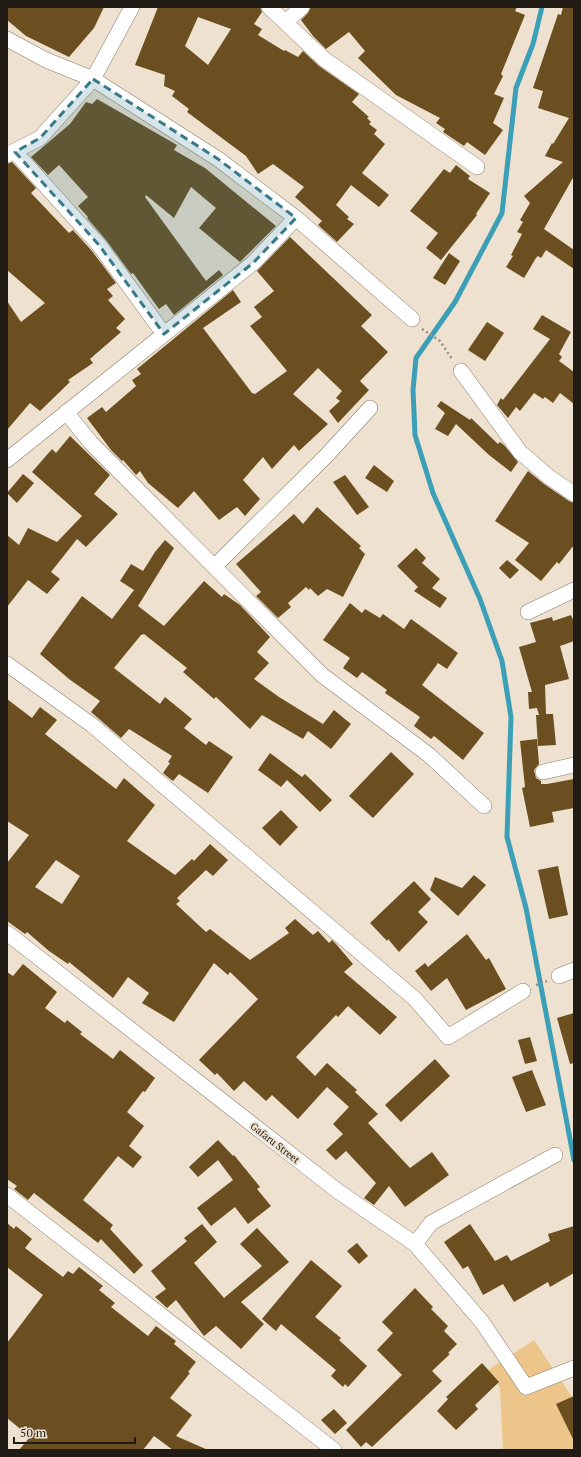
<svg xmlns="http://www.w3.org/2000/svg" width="581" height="1457" viewBox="0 0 581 1457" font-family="'PT Serif',serif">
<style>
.green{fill:#ecc58a}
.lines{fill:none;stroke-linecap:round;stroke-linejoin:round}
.stream{stroke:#3a9fb7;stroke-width:5}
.building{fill:#6b4f20;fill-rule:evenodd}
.street-casing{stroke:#887d6c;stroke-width:16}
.path{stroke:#968d80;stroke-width:2.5;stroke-dasharray:2 3;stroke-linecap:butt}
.street{stroke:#fff;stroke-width:15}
.marked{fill:#387a8b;fill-opacity:0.2;stroke:#387a8b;stroke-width:3;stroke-dasharray:8 5;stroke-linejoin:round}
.labels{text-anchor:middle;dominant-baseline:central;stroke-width:4;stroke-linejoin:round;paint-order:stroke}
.street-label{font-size:10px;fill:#201b15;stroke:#eee1cf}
</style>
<rect width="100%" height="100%" fill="#eee1cf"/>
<path class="green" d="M534,1340L574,1400V1450H503L500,1388L488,1370Z"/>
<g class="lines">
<path class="stream" d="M542,7L533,44L516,88L502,213L455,302L416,358L413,390L415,435L433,493L480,599L502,661L511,717L507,837L526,908L574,1160"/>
</g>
<path class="building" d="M7,7H104L94,28L69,57L26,36L7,20Z
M158,7H260L262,12L254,24L262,29L258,35L284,51L285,50L298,57L303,51L319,66L359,94L352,102L369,117L367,118L371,122L369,124L377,130L374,134L385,144L362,173L389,195L379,207L351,185L336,205L349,217L347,219L354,224L337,242L318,225L322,221L295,197L304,187L273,164L258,174L246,156L187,112L189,109L172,96L175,91L164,86L165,75L135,65ZM198,17L231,29L208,65L185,46Z
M311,7H517L515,11L525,15L501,74L503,76L494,94L504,98L493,123L503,130L485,155L467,142L464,146L443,132L445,129L436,123L440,118L396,95L358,58L365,51L349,32L326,49L313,36L301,20L308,13Z
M563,7H574V176L544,229L574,250V269L546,250L541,258L538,256L536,258L524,278L506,267L513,256L511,255L522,234L517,232L523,222L520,220L530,203L524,196L563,162L545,156L552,143L553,144L569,118L538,108L543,91L533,88L558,14L561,15Z
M97,99L177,145L174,150L205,168L276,226L240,262L199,228L216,208L191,187L174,218L146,195L145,197L206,281L219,270L223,275L174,315L166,304L159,309L133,273L131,274L106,240L87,218L88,217L78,206L88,197L59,165L48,175L31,157L70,124L86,102L92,104Z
M12,162L36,188L31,193L69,233L73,230L92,251L116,283L107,289L113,296L108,300L125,319L116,328L121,332L90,359L93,363L68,380L70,382L40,411L30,403L7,430V301L21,322L45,303L7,270V164Z
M456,165L470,176L468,179L490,193L476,214L477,215L441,260L426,248L438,233L410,211L444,169L450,173Z
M290,237L372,315L361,326L388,352L360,381L369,390L338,423L329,411L340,401L336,398L342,391L318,368L293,394L328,424L299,451L294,445L272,469L263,457L243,480L260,499L245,516L237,507L219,520L194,491L178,508L148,483L140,471L136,475L123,460L122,461L111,450L87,418L102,407L106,412L136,386L132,380L141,374L137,369L233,290L241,302L203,328L252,393L255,394L287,371L250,326L262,317L254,307L274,291L257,271Z
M449,253L460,261L445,285L433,278Z
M542,315L571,332L559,354L562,357L559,361L574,372V404L560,393L553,403L545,397L543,399L534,393L520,411L516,407L508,418L497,405L501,398L503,400L550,339L533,329Z
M487,322L504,333L485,361L468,350Z
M441,401L470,420L471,418L498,444L500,442L504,445L518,462L511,472L489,455L456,424L448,436L435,429L445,413L437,406Z
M70,436L110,475L94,494L118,514L86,547L77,539L51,572L60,579L47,594L28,580L7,607V535L19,545L28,528L57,542L82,516L32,472L52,449L56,453Z
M374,465L394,481L387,492L365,478Z
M528,471L544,484L569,501L574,503V545L559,564L557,562L541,581L515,560L529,543L495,521Z
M23,474L34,483L17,503L7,493Z
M345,475L369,507L357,515L333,482Z
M317,507L361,546L359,548L365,554L343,597L327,589L318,596L310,588L309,590L306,587L288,603L291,607L278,618L256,596L261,592L236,564L294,514L303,524Z
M165,540L174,548L138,606L164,626L204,581L222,597L224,594L240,605L270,637L257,652L269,663L254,679L279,697L323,724L334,710L351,724L331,749L308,731L303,739L262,715L250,729L216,697L214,699L183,672L187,668L144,634L141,635L114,668L160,704L165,697L192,719L184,728L206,745L209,741L233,757L208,793L179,774L173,781L169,778L163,773L170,763L168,762L172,756L129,729L121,738L91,712L100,701L69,679L40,654L82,596L112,619L134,590L120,581L131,564L143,571L155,552Z
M416,548L426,558L422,563L440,579L432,588L447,598L440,608L414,591L418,587L397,566Z
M507,560L519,570L510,579L499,568Z
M350,603L362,613L365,609L380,618L383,614L404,629L411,619L458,653L447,669L438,663L422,685L484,733L463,760L434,736L431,739L414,726L420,717L385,693L387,690L362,672L357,678L343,668L350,658L323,640Z
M571,615L574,622V641L560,646L569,679L545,685L546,714H553L556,745L538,746L536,715H539L537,708L529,709L528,692H532L519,647L536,642L530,623L552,617L553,621Z
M7,699L32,718L40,707L57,720L45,734L116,789L124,778L155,805L127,841L175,875L192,859L194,861L210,844L228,860L213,876L206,870L177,898L180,901L176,904L206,932L210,929L250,960L289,933L285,928L295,919L313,935L318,931L329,943L332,940L336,944L353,964L344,972L397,1017L380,1035L348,1006L338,1017L336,1015L296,1057L315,1076L327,1063L357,1090L355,1092L378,1114L368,1123L410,1168L432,1152L449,1175L405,1207L389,1186L374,1205L364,1198L376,1183L346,1151L336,1160L326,1150L343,1134L333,1124L349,1107L327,1087L298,1119L272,1095L266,1101L244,1081L234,1091L217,1073L215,1075L199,1060L258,999L230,972L228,975L214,963L174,1022L142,1003L149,993L128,977L113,998L69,962L68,964L49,951L27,932L25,934L7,921V863L29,835L7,821ZM56,860L80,876L62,904L35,887Z
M537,739L539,764L534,770L536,778L541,781V784H547L574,779V808L552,812L554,822L530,827L522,788L525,787L520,741Z
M391,752L414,774L373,818L349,796Z
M270,753L302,777L305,774L332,800L320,812L287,780L281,787L258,770Z
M281,810L298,827L280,846L262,828Z
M558,866L568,915L549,919L538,870Z
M474,875L486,885L458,916L430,890L435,877L462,888Z
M414,881L431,899L418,912L428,922L399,952L388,939L387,941L370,923Z
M467,934L486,960L489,958L506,989L466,1010L447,978L431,991L415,971L425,963L428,967Z
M23,964L57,992L45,1008L65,1023L67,1020L82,1032L80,1034L113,1059L120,1050L155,1078L145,1092L143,1091L127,1112L144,1126L129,1146L142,1157L133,1168L118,1156L83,1200L113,1225L110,1229L143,1265L134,1274L101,1239L98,1243L34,1193L28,1200L14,1189L17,1186L7,1179V972L13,976Z
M574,1013V1063L570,1064L557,1018Z
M530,1037L537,1061L525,1064L518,1040Z
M435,1059L450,1076L401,1122L385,1105Z
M532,1070L546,1105L526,1112L512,1077Z
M218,1140L233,1156L234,1155L260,1187L257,1189L271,1206L248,1224L235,1207L211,1226L197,1208L233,1180L218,1160L198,1177L189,1167Z
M7,1223L14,1229L16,1226L32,1239L25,1248L63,1277L68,1271L73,1274L79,1267L103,1286L99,1290L115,1303L111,1307L148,1336L156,1326L176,1341L174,1344L196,1362L188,1372L190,1373L170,1398L192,1415L176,1436L208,1450H173L154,1436L143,1450H19L30,1437L7,1418V1343L43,1295L7,1267Z
M202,1224L217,1242L194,1263L224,1298L262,1266L240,1244L257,1228L289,1262L241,1302L264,1324L241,1349L216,1326L204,1336L176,1300L167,1308L155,1297L166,1289L151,1271L187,1241L184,1238Z
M470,1224L495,1261L507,1255L511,1261L550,1241L548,1234L574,1226V1273L550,1287L548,1282L514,1302L503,1284L483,1295L468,1266L463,1269L444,1242Z
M357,1243L368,1256L359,1264L347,1251Z
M311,1260L342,1286L315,1317L341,1338L339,1340L367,1366L348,1387L345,1384L343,1387L331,1376L336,1370L281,1324L276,1331L262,1319Z
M415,1288L433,1307L431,1309L448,1326L444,1331L457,1344L448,1353L450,1354L432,1371L442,1381L372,1447L366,1442L361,1447L346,1430L402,1375L377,1350L393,1333L382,1322Z
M482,1363L499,1382L475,1405L478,1409L456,1430L437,1411L448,1399L446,1397Z
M574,1396V1441L556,1404Z
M334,1409L347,1423L335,1434L321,1420Z"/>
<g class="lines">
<g class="street-casing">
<path id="street" d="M269,7L324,59L477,167
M286,22L302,7
M7,39L46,60L93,79L218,159L296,218L412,319
M15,152L99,245L164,334
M7,155L40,138L93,79L132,7
M461,371L520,452L549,477L574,494
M66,412L91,443L322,675L429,755L484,806
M7,460L253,263L296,218
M215,566L326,456L370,408
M528,612L574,590
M7,664L92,725L415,999L448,1037L523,991
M543,772L574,765
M7,933L339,1192L415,1244L431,1223L555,1155
M559,976L574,970
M7,1195L334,1450
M415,1244L482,1322L526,1387L574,1368"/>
</g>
<path class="path" d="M422,329L440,341L452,359
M536,985L547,981"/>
<use href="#street" class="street"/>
</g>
<path class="marked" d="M93,79L218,159L296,218L253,263L164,334L99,245L15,152L40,138Z"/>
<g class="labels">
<g class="street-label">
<text transform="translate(275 1143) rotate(38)">Gafaru Street</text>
</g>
</g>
<rect width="581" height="1457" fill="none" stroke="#201b15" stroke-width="16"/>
<path d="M14 1437v6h121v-6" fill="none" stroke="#201b15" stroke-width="2"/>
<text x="20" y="1437" font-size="12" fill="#201b15" stroke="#eee1cf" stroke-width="3" paint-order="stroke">50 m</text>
</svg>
